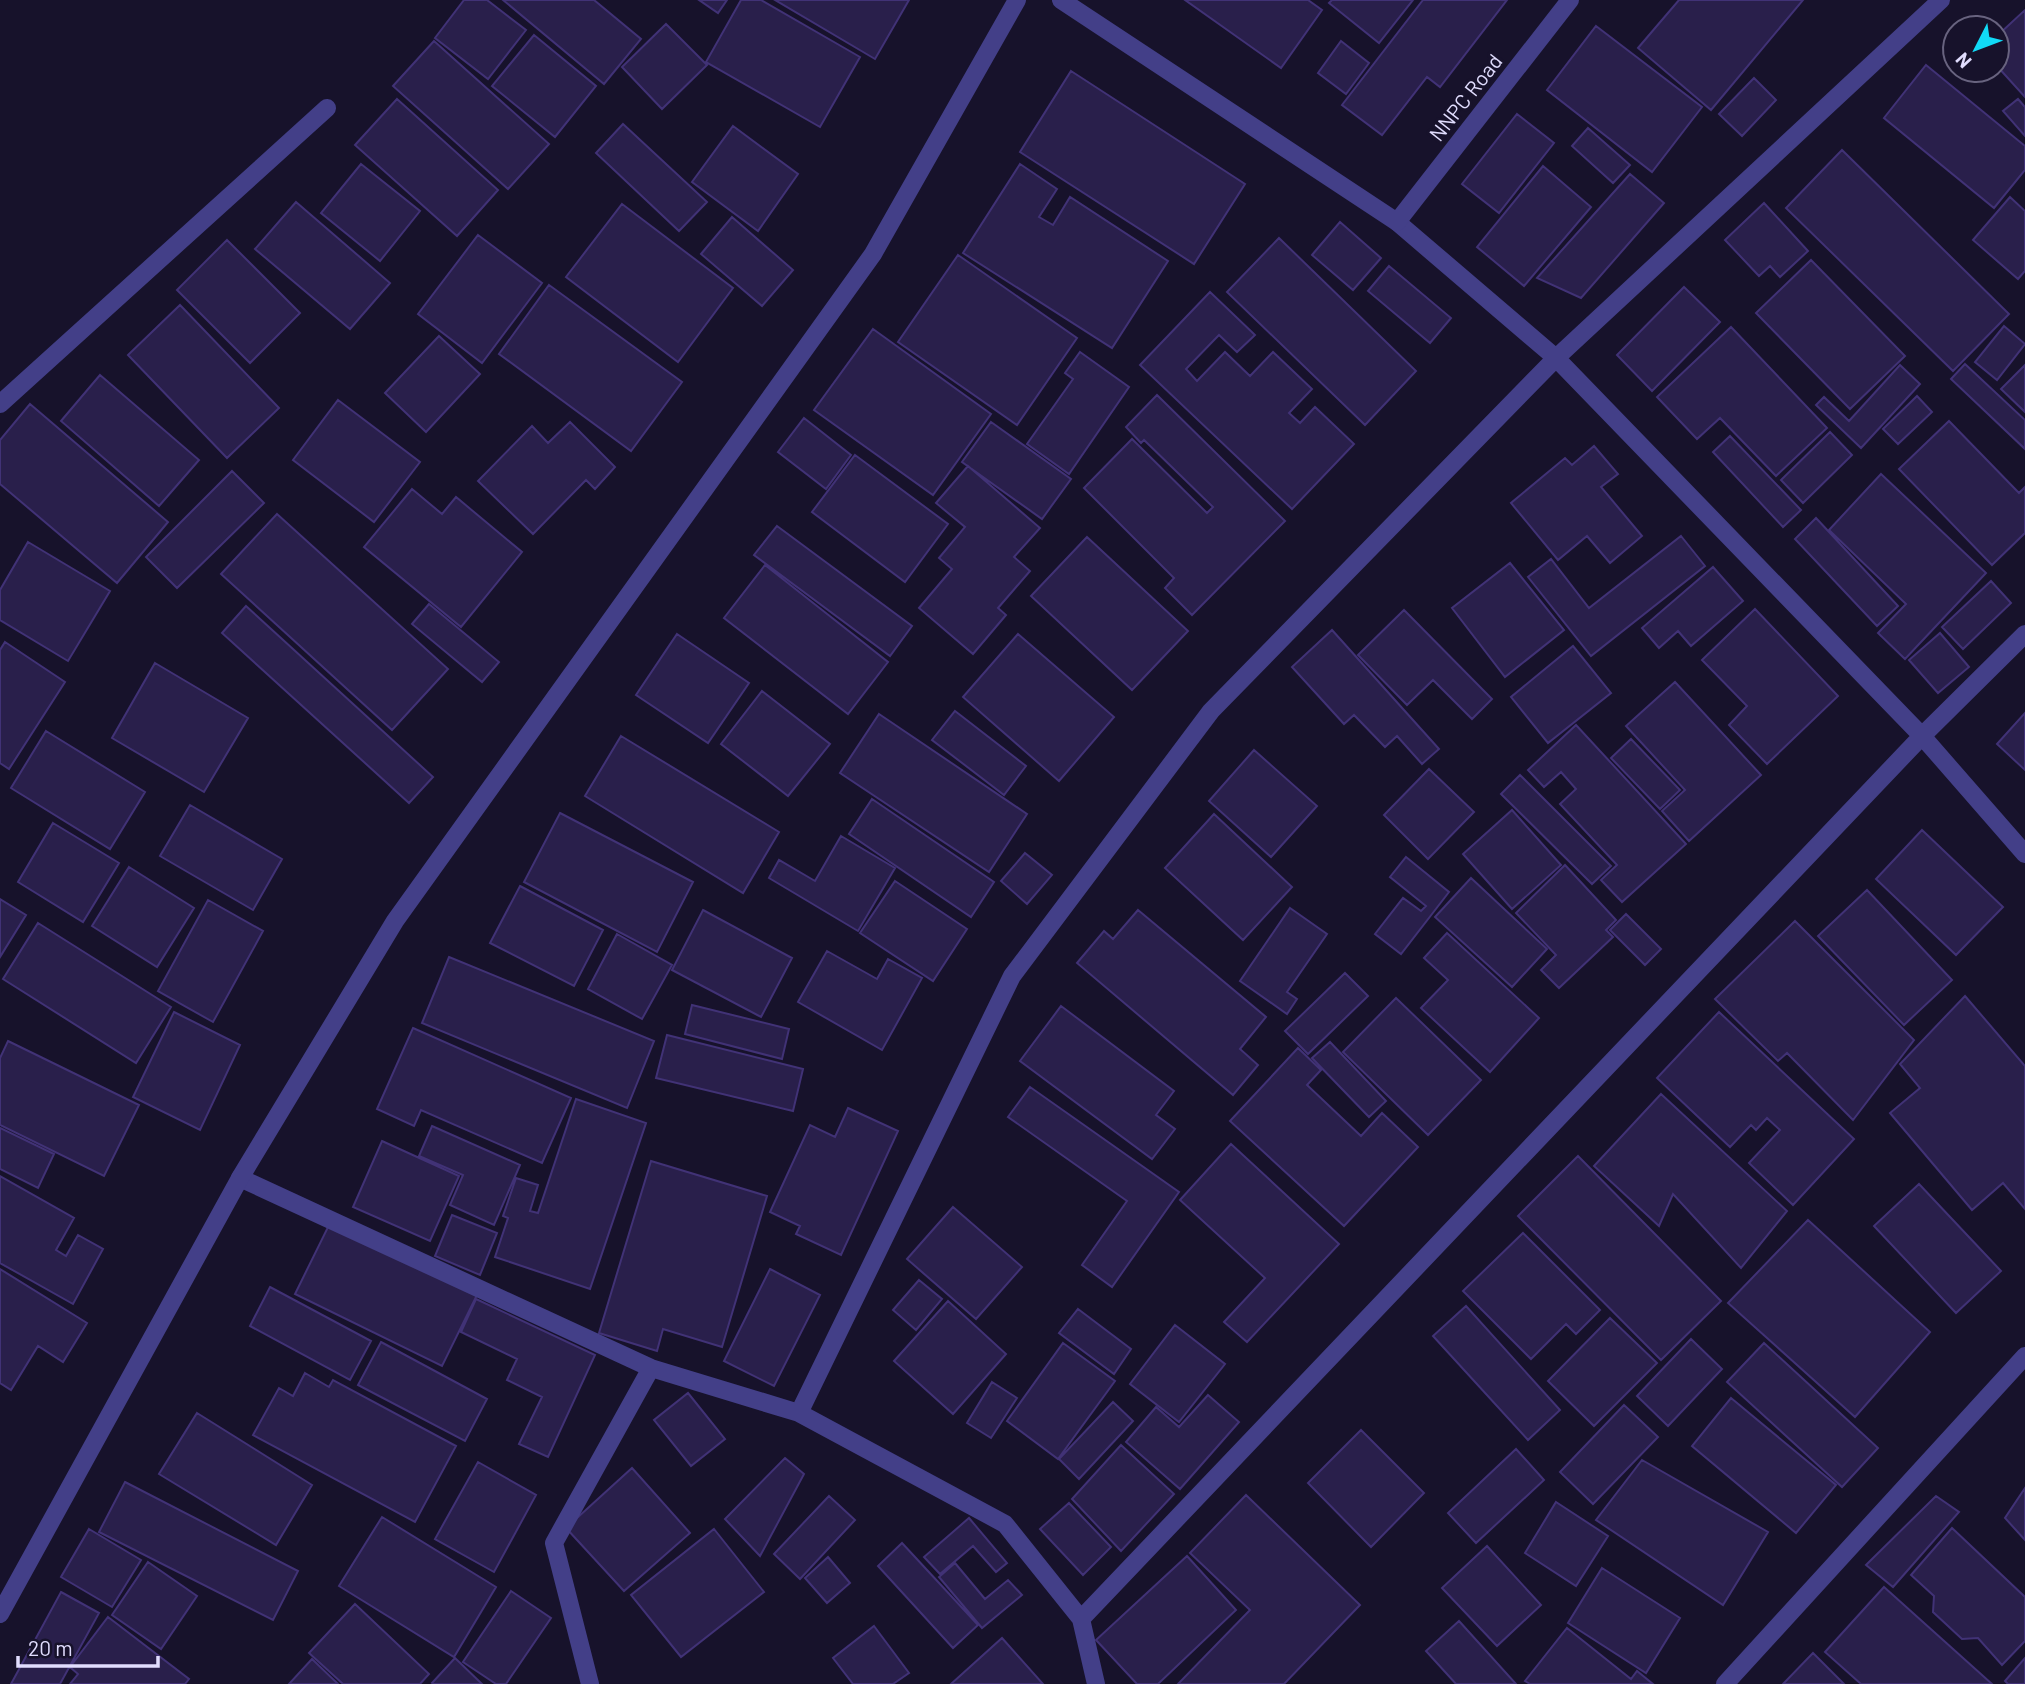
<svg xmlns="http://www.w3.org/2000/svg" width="2025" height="1684" viewBox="0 0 2025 1684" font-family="Barlow,sans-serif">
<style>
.building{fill:#291f4b;stroke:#413276;stroke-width:2}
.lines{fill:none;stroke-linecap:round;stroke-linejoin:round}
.minor{stroke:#433f88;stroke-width:18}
.tertiary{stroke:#433f88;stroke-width:18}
.labels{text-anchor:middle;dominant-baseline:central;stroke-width:6;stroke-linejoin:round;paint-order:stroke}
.street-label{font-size:21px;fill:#e1ddfe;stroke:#17122b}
</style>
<rect width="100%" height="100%" fill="#17122b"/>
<path class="building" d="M464,0H487L526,30L488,79L435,38Z
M503,0H594L641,39L604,84Z
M699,0H727L718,13Z
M741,0H761L860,57L820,127L706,62Z
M775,0H909L875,59Z
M1185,0H1308L1322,10L1281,68Z
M1332,0H1413L1379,43L1329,3Z
M1423,0H1507L1440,87L1427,77L1382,135L1342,105Z
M1679,0H1803L1711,110L1638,48Z
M2025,10V97L1997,66V36Z
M666,24L707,65L662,109L622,67Z
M1596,26L1702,107L1652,172L1547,90Z
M534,35L596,86L555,137L492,86Z
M434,41L549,144L508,189L393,86Z
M1341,41L1369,63L1346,94L1318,73Z
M1926,65L2025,146V170L1994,208L1884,118Z
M1071,71L1245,184L1194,264L1020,152Z
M1754,78L1776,100L1742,136L1719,114Z
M397,99L498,190L457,236L355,145Z
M2018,99L2025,107V136L2003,111Z
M1517,114L1554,143L1499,213L1462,184Z
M623,124L707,202L679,231L596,153Z
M733,126L798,174L758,231L692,182Z
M1588,128L1630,165L1613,183L1572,146Z
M1842,150L2009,314L1953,371L1786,208Z
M361,164L420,211L380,261L321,213Z
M1020,164L1057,189L1039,217L1053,225L1070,197L1168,261L1112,348L963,253Z
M1543,166L1591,207L1524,286L1477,247Z
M1630,174L1664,203L1581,298L1537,278Z
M2010,197L2025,211V271L2018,279L1973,240Z
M296,202L390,283L350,329L255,249Z
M1764,203L1808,251L1780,277L1770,266L1759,276L1725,240Z
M622,204L733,288L678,362L566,277Z
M732,217L793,270L762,306L701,254Z
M1340,222L1381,258L1353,290L1312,255Z
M478,235L542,283L482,363L418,314Z
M1279,238L1416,371L1365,425L1227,292Z
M227,240L300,313L250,363L177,290Z
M958,255L1077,338L1017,425L898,342Z
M1811,260L1905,356L1850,409L1756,313Z
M1389,266L1451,318L1430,343L1368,291Z
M549,285L682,382L631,451L499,354Z
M1684,287L1720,322L1652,391L1617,355Z
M1210,292L1255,335L1237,352L1219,335L1186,369L1197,381L1225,352L1250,376L1273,352L1312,389L1289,413L1300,423L1315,407L1354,444L1292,509L1140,365Z
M180,305L279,408L227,458L128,355Z
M2004,326L2025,344L1997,380L1975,362Z
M1731,327L1827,428L1776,476L1720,418L1697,439L1657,397Z
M873,329L991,414L933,495L814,410Z
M439,336L480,374L426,432L385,393Z
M1080,352L1129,387L1069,474L1027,444L1073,379L1065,373Z
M1965,364L2025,420V449L1951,379Z
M1900,365L1920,384L1861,448L1816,405L1824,397L1849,421Z
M2025,365V412L2001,389Z
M100,375L199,460L159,506L61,421Z
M1157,395L1285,521L1192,615L1165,588L1174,578L1084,488L1132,439L1207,513L1213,507L1144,440L1141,443L1126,427Z
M1917,396L1932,412L1898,444L1883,429Z
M338,400L420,462L374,522L293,460Z
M30,404L168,522L117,583L0,484V440Z
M804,418L851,455L826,489L778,452Z
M1949,421L2019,493L2025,487V533L1992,565L1899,469Z
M570,422L615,467L595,489L586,480L533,534L478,481L532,426L548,443Z
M991,422L1071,479L1042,519L962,462Z
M1830,432L1852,455L1803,503L1781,480Z
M1730,436L1801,510L1783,527L1713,452Z
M1594,446L1618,474L1601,487L1642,536L1610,563L1587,536L1558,560L1511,503L1565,458L1572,465Z
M855,455L948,524L905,582L812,512Z
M968,466L1040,528L1014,557L1030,571L998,608L1006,615L973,654L919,608L952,569L939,558L965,527L936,503Z
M232,471L264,503L177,588L146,557Z
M1881,474L1986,573L1905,659L1878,633L1906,604L1829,530Z
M412,489L442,514L456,497L522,552L461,627L364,547Z
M277,514L448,669L392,730L221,574Z
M1816,518L1898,606L1877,626L1795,539Z
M777,526L912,626L890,656L754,555Z
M1681,536L1705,566L1591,656L1528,577L1551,559L1589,608Z
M1087,537L1188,631L1132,690L1031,596Z
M28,542L110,591L68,661L0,620V590Z
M1510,563L1564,630L1505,677L1452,608Z
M765,565L888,662L848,714L724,618Z
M1713,567L1743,601L1691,646L1678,631L1659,648L1642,628Z
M1991,581L2011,603L1963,649L1942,627Z
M429,604L499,662L482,682L412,624Z
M246,606L433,777L409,803L222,633Z
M1755,609L1838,696L1767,764L1729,725L1747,706L1702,660Z
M1404,610L1492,699L1472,719L1433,680L1407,705L1358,655Z
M1332,630L1439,749L1422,764L1397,736L1385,747L1354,715L1344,724L1292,667Z
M1940,633L1969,667L1938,693L1909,660Z
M677,634L749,683L708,743L636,695Z
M1018,634L1114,717L1059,781L963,697Z
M5,642L65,682L9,769L0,763V650Z
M1573,646L1611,693L1548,743L1511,697Z
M155,663L248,718L204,792L112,738Z
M1675,682L1761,775L1689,841L1662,811L1685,790L1626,726Z
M762,691L830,744L788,796L721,744Z
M955,711L1026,766L1004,795L932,740Z
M2025,713V770L1997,744Z
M879,714L1027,814L989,872L840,773Z
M1576,725L1686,844L1622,902L1601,880L1617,865L1560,804L1576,789L1561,772L1544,787L1528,770Z
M46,731L145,792L110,849L11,788Z
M621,736L779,832L743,893L585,796Z
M1631,739L1680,790L1660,809L1611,758Z
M1254,750L1317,806L1271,857L1209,801Z
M1429,769L1474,812L1428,859L1384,815Z
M1520,775L1611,866L1592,884L1501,794Z
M872,799L994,882L971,917L849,834Z
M190,805L282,859L253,910L160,856Z
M1512,810L1561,865L1512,909L1463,854Z
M560,813L693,882L657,952L524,882Z
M1214,814L1292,887L1243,940L1165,868Z
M53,823L119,863L83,922L18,882Z
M1922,830L2003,907L1956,955L1876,879Z
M841,836L895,868L858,931L769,878L779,860L815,881Z
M1025,853L1052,875L1027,904L1001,881Z
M1406,857L1449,892L1401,954L1375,934L1403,898L1421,911L1426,906L1390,877Z
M1565,865L1616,920L1606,930L1613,937L1559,988L1541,970L1556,955L1516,913Z
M129,867L194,908L157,967L92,926Z
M1471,878L1547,949L1512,987L1435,917Z
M895,881L967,929L933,981L860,933Z
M520,886L603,930L574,986L490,943Z
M1867,890L1952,980L1904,1025L1818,936Z
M0,899L26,915L0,957Z
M208,900L263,931L213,1022L158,991Z
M1290,908L1327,934L1287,992L1297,999L1287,1014L1240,981Z
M703,910L792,958L761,1017L672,970Z
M1138,910L1266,1017L1240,1049L1258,1065L1233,1095L1077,963L1104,931L1113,939Z
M1626,914L1661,949L1645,965L1610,930Z
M1795,921L1914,1040L1853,1120L1787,1053L1778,1061L1715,999Z
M38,923L171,1007L136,1063L3,979Z
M1447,933L1539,1018L1490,1072L1421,1008L1448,980L1424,958Z
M617,934L672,965L642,1019L588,989Z
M827,951L877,979L888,959L922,978L882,1050L798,1002Z
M449,957L654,1041L627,1108L422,1023Z
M1345,973L1368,996L1308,1054L1285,1031Z
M1965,996L2025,1066V1209L2003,1183L1972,1210L1890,1113L1920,1088L1900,1064Z
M1396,998L1481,1080L1428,1135L1343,1052Z
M692,1005L789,1029L782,1059L685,1034Z
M1061,1006L1174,1091L1156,1115L1175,1129L1152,1159L1020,1061Z
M174,1012L240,1045L200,1130L133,1097Z
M1719,1012L1854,1139L1793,1205L1749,1163L1780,1130L1767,1118L1756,1130L1751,1125L1730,1147L1657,1078Z
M413,1028L571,1098L542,1163L421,1110L414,1126L377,1109Z
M667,1035L803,1069L793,1111L656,1078Z
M8,1041L139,1105L104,1176L0,1125V1058Z
M1330,1042L1386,1101L1369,1117L1312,1058Z
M1298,1048L1321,1070L1307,1085L1361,1136L1382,1113L1418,1147L1344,1226L1230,1121Z
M1030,1087L1179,1192L1112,1287L1082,1265L1127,1201L1008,1117Z
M1661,1094L1787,1211L1741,1268L1673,1194L1659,1226L1594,1166Z
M576,1099L646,1123L590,1289L495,1257L508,1218L503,1216L516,1178L538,1185L530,1211L538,1213Z
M848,1108L898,1131L841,1255L796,1234L800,1226L770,1212L810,1125L835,1137Z
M432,1126L520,1165L494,1225L450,1205L463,1175L419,1156Z
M0,1128L54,1154L38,1188L0,1169Z
M382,1141L459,1176L430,1241L353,1207Z
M1231,1144L1339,1244L1247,1342L1224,1322L1265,1278L1180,1200Z
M1578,1156L1721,1301L1661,1360L1518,1216Z
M651,1161L767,1196L722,1347L663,1329L657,1351L599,1333Z
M0,1176L74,1218L56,1250L66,1256L78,1235L103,1249L73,1304L0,1263Z
M1919,1184L2001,1271L1956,1313L1874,1226Z
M953,1207L1022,1267L976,1319L907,1259Z
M452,1215L497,1233L480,1275L435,1256Z
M1808,1220L1930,1332L1855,1417L1728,1303Z
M331,1221L478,1293L442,1366L295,1294Z
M1523,1233L1600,1310L1576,1334L1566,1324L1531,1359L1463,1291Z
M0,1269L87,1323L63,1362L38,1346L11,1390L0,1383Z
M770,1269L820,1295L774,1386L724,1361Z
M919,1280L942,1299L916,1330L893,1310Z
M270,1287L371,1341L350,1380L250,1326Z
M476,1299L595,1355L548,1457L519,1444L542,1397L507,1380L517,1359L461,1332Z
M948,1301L1006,1354L953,1414L894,1361Z
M1466,1306L1560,1410L1528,1440L1433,1336Z
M1078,1309L1131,1349L1114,1374L1059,1333Z
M1610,1318L1657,1363L1594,1426L1548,1381Z
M1175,1325L1225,1364L1179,1422L1130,1384Z
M1691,1339L1722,1369L1668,1426L1637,1396Z
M381,1342L487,1399L465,1441L358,1385Z
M1063,1343L1115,1381L1058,1459L1007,1421Z
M1764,1343L1878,1448L1842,1487L1727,1382Z
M305,1373L329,1387L333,1380L456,1446L415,1522L253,1435L279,1388L293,1396Z
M992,1382L1017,1398L991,1438L967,1423Z
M688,1393L725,1439L691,1466L654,1420Z
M1208,1395L1239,1422L1180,1489L1126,1442L1156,1407L1179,1427Z
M1731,1398L1836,1485L1796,1533L1692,1446Z
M1113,1402L1133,1421L1079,1479L1059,1459Z
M1624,1405L1658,1437L1593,1504L1560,1472Z
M197,1413L312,1485L276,1545L159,1474Z
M1361,1430L1424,1493L1371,1547L1308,1483Z
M1121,1445L1174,1494L1121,1551L1072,1499Z
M1516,1449L1544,1480L1476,1543L1448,1513Z
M785,1458L804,1474L760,1556L725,1519Z
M1642,1460L1768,1532L1723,1605L1596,1520Z
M478,1462L536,1495L494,1572L435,1539Z
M632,1468L690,1533L624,1591L566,1528Z
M125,1482L298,1571L273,1620L99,1532Z
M2025,1488V1540L2005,1518Z
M1246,1495L1360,1605L1284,1684H1178L1250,1610L1190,1553Z
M829,1496L855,1520L800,1579L774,1554Z
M1936,1496L1959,1512L1893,1587L1866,1565Z
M1556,1502L1608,1536L1576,1586L1525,1553Z
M1069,1503L1111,1547L1083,1575L1040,1529Z
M382,1517L496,1587L454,1657L339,1586Z
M969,1518L1007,1563L996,1572L973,1546L940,1574L924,1557Z
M1952,1528L2025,1597V1641L2002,1665L1978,1638L1962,1639L1933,1612L1934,1596L1911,1575Z
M89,1529L141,1560L112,1607L61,1577Z
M714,1529L764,1592L681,1657L631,1595Z
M902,1543L978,1625L953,1648L878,1566Z
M1487,1546L1541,1605L1497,1646L1442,1588Z
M1187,1556L1236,1610L1158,1684H1137L1096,1640Z
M828,1557L850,1583L827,1603L805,1578Z
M148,1562L197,1596L161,1649L112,1615Z
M955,1563L985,1599L1008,1580L1022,1595L982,1628L939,1577Z
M1602,1568L1680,1618L1646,1673L1568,1623Z
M1884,1587L1992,1684H1861L1825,1652Z
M511,1591L551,1618L506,1684H496L463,1662Z
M61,1592L99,1613L60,1684H11Z
M355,1604L429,1674L420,1684H343L309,1653Z
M108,1617L189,1679L185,1684H70L78,1674L70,1667Z
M1459,1621L1516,1684H1456L1426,1651Z
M874,1626L909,1673L893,1684H853L833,1658Z
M1567,1628L1631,1679L1637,1671L1653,1684H1530L1525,1681Z
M1002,1638L1043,1684H951Z
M1813,1653L1844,1684H1783Z
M455,1658L482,1684H433L432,1683Z
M2025,1658V1684H2008L2005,1681Z
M312,1659L338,1684H289Z"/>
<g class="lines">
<path class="minor" d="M1397,222L1556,358L1922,736L2025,854
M0,404L327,108
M240,1178L651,1368L799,1413L1012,976L1211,711L1556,358L1941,0
M799,1413L1005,1524L1081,1619L1096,1684
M1081,1619L1922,736L2025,634
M590,1684L554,1543L651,1368
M1725,1684L2025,1356"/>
<path class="tertiary" d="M1061,0L1397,222L1570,0
M0,1614L240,1178L395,921L873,254L1017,0"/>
</g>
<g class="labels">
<g class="street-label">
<text transform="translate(1465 97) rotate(-52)">NNPC Road</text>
</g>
</g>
<g transform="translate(1976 49) rotate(228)"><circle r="33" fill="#17122b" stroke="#68637f" stroke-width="2"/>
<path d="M0-5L12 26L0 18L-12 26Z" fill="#11daf6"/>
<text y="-10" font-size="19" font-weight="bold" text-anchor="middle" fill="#e1ddfe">N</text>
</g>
<path d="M18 1656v10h140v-10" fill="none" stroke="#e1ddfe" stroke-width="3.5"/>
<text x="28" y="1656" font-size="21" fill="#e1ddfe" stroke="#17122b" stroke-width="5" paint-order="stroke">20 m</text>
</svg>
